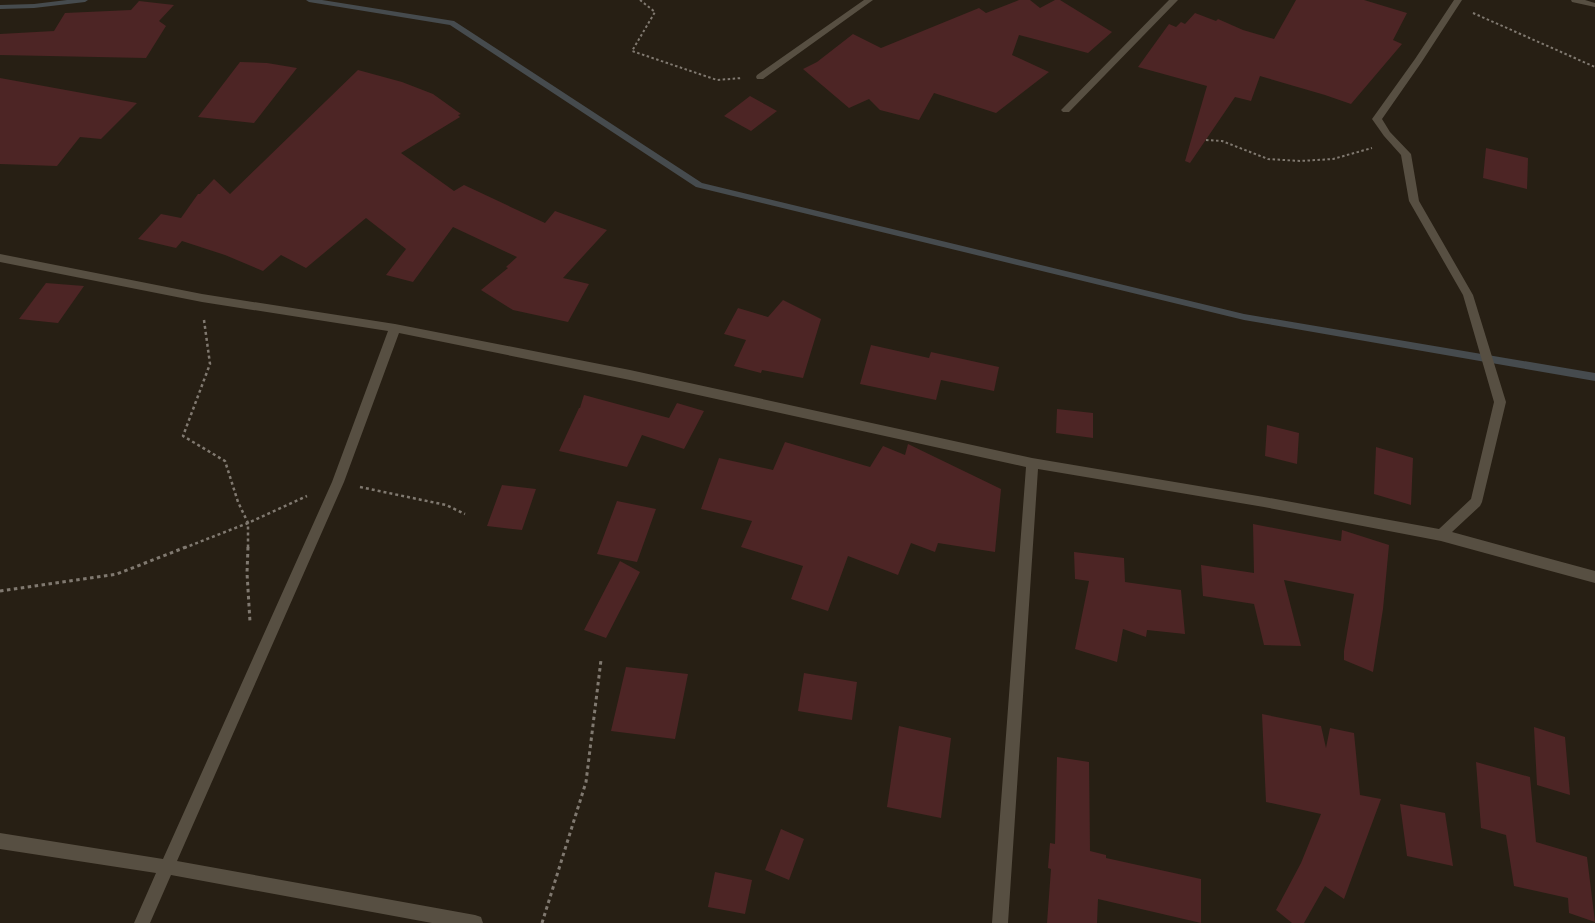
<svg xmlns="http://www.w3.org/2000/svg" width="1595" height="923" viewBox="0 0 1595 923" font-family="'Asap Condensed',sans-serif">
<style>
.lines{fill:none;stroke-linecap:round;stroke-linejoin:round}
.stream{fill:#464b4e;fill-rule:evenodd}
.building{fill:#4d2525}
.path-far2{stroke:#807970;stroke-width:2;stroke-dasharray:2.5 2.5;stroke-linecap:butt}
.path-far1{stroke:#807970;stroke-width:2.5;stroke-dasharray:3 3;stroke-linecap:butt}
.path{stroke:#807970;stroke-width:3;stroke-dasharray:3.5 3.5;stroke-linecap:butt}
.street{fill:#574f42;fill-rule:evenodd}
</style>
<rect width="100%" height="100%" fill="#271f14"/>
<g class="lines">
<path class="stream" d="M67,0H88L85,2L34,8L0,9V5L34,4Z
M306,0H322L454,21L702,183L1244,314L1595,373V381L1244,320L696,187L450,25L309,2Z"/>
</g>
<path class="building" d="M1019,0H1030L1040,8L1055,0H1060L1112,32L1088,53L1019,35L1012,55L1049,72L996,113L934,93L919,120L880,110L869,99L849,108L803,69L817,62L853,34L881,48L979,8L986,13Z
M1296,0H1364L1407,13L1393,40L1402,44L1351,104L1325,95L1260,76L1251,101L1235,97L1190,163L1185,161L1207,86L1138,67L1169,24L1176,27L1181,22L1185,24L1195,13L1216,21L1218,19L1243,30L1274,39Z
M139,1L174,5L159,21L166,26L146,58L0,55V34L54,31L65,13L131,10Z
M240,62L267,63L297,68L254,123L198,117Z
M358,70L402,82L433,94L461,114L458,115L460,117L401,153L454,191L464,185L545,223L555,211L607,230L563,278L589,284L568,322L513,310L481,290L508,268L506,267L517,257L453,227L413,282L386,275L406,249L366,218L306,268L281,255L263,271L225,255L182,241L176,248L138,239L161,214L181,218L198,194H200L214,179L230,194Z
M0,78L137,103L101,139L80,137L57,166L0,164Z
M750,96L777,111L751,131L724,116Z
M1486,148L1528,158L1527,189L1483,178Z
M46,283L84,286L58,323L19,319Z
M783,300L821,319L803,378L762,370L761,373L734,366L746,340L724,334L738,308L768,317Z
M871,345L929,358L931,352L999,367L994,391L941,380L936,400L860,384Z
M584,395L669,418L677,403L704,411L684,449L642,435L627,467L559,451L579,408H580Z
M1057,409L1093,413V438L1056,433Z
M1267,425L1299,433L1297,464L1265,456Z
M785,442L870,467L883,446L905,455L908,444L1001,489L995,552L938,543L935,552L911,543L898,575L848,556L828,611L791,599L803,566L741,547L752,521L701,509L719,458L773,470Z
M1376,447L1413,458L1411,505L1374,494Z
M502,485L536,489L522,530L487,526Z
M617,501L656,509L637,562L597,554Z
M1253,524L1341,541L1342,530L1389,545L1383,609L1373,672L1344,660V651L1354,594L1284,580L1301,646L1264,645L1254,604L1203,596L1201,565L1254,573Z
M1074,552L1124,558L1125,582L1181,590L1185,634L1147,630L1146,637L1123,629L1117,662L1075,649L1089,581L1075,579Z
M620,561L640,572L606,638L584,630Z
M626,667L688,674L675,739L611,731Z
M804,673L857,682L852,720L798,711Z
M1262,714L1321,726L1326,748L1330,728L1354,733L1360,795L1381,799L1344,899L1325,886L1304,923H1292L1276,910L1301,863L1321,814L1266,802Z
M899,726L951,738L941,818L887,807Z
M1534,727L1565,737L1570,795L1537,785Z
M1057,757L1089,762L1090,851L1106,855V858L1201,879V923L1098,899L1097,923H1047L1051,869L1048,868L1050,843L1055,844Z
M1476,762L1530,777L1536,842L1587,857L1595,922L1569,913L1568,898L1514,886L1506,835L1481,828Z
M1400,804L1445,813L1453,866L1407,856Z
M781,829L804,839L789,880L765,870Z
M715,872L752,880L745,914L708,907Z"/>
<g class="lines">
<path class="path-far2" d="M640,0L655,12L632,51L717,80L742,78
M1473,13L1595,67
M1206,140L1222,141L1268,159L1300,161L1333,159L1372,148"/>
<path class="path-far1" d="M204,320L210,364L183,436L225,461L238,502L248,523V548
M360,487L446,505L465,514
M184,548L248,523L307,496"/>
<path class="path" d="M248,547L247,573L250,622
M0,591L117,574L186,547
M542,923L586,782L601,660"/>
<path class="street" d="M864,0H873L763,79H757L756,77L757,75Z
M1169,0H1178L1069,112H1063L1061,110L1063,108Z
M1454,0H1462L1421,63L1382,119L1390,132L1411,154L1419,201L1473,295L1506,402L1482,502L1480,506L1452,532L1595,571V583L1441,541L1264,507L1038,469L1008,923H992L1026,467L630,380L399,333L344,482L177,861L475,915L481,917L483,923H432L171,875L150,923H134L156,873L0,849V833L163,859L332,482L388,331L202,302L0,262V254L202,294L395,324L630,370L1032,458L1264,497L1439,529L1471,499L1494,402L1463,295L1409,201L1401,155L1384,136L1372,119L1415,59Z
M1571,0H1585L1595,3V7L1572,2Z"/>
</g>
</svg>
